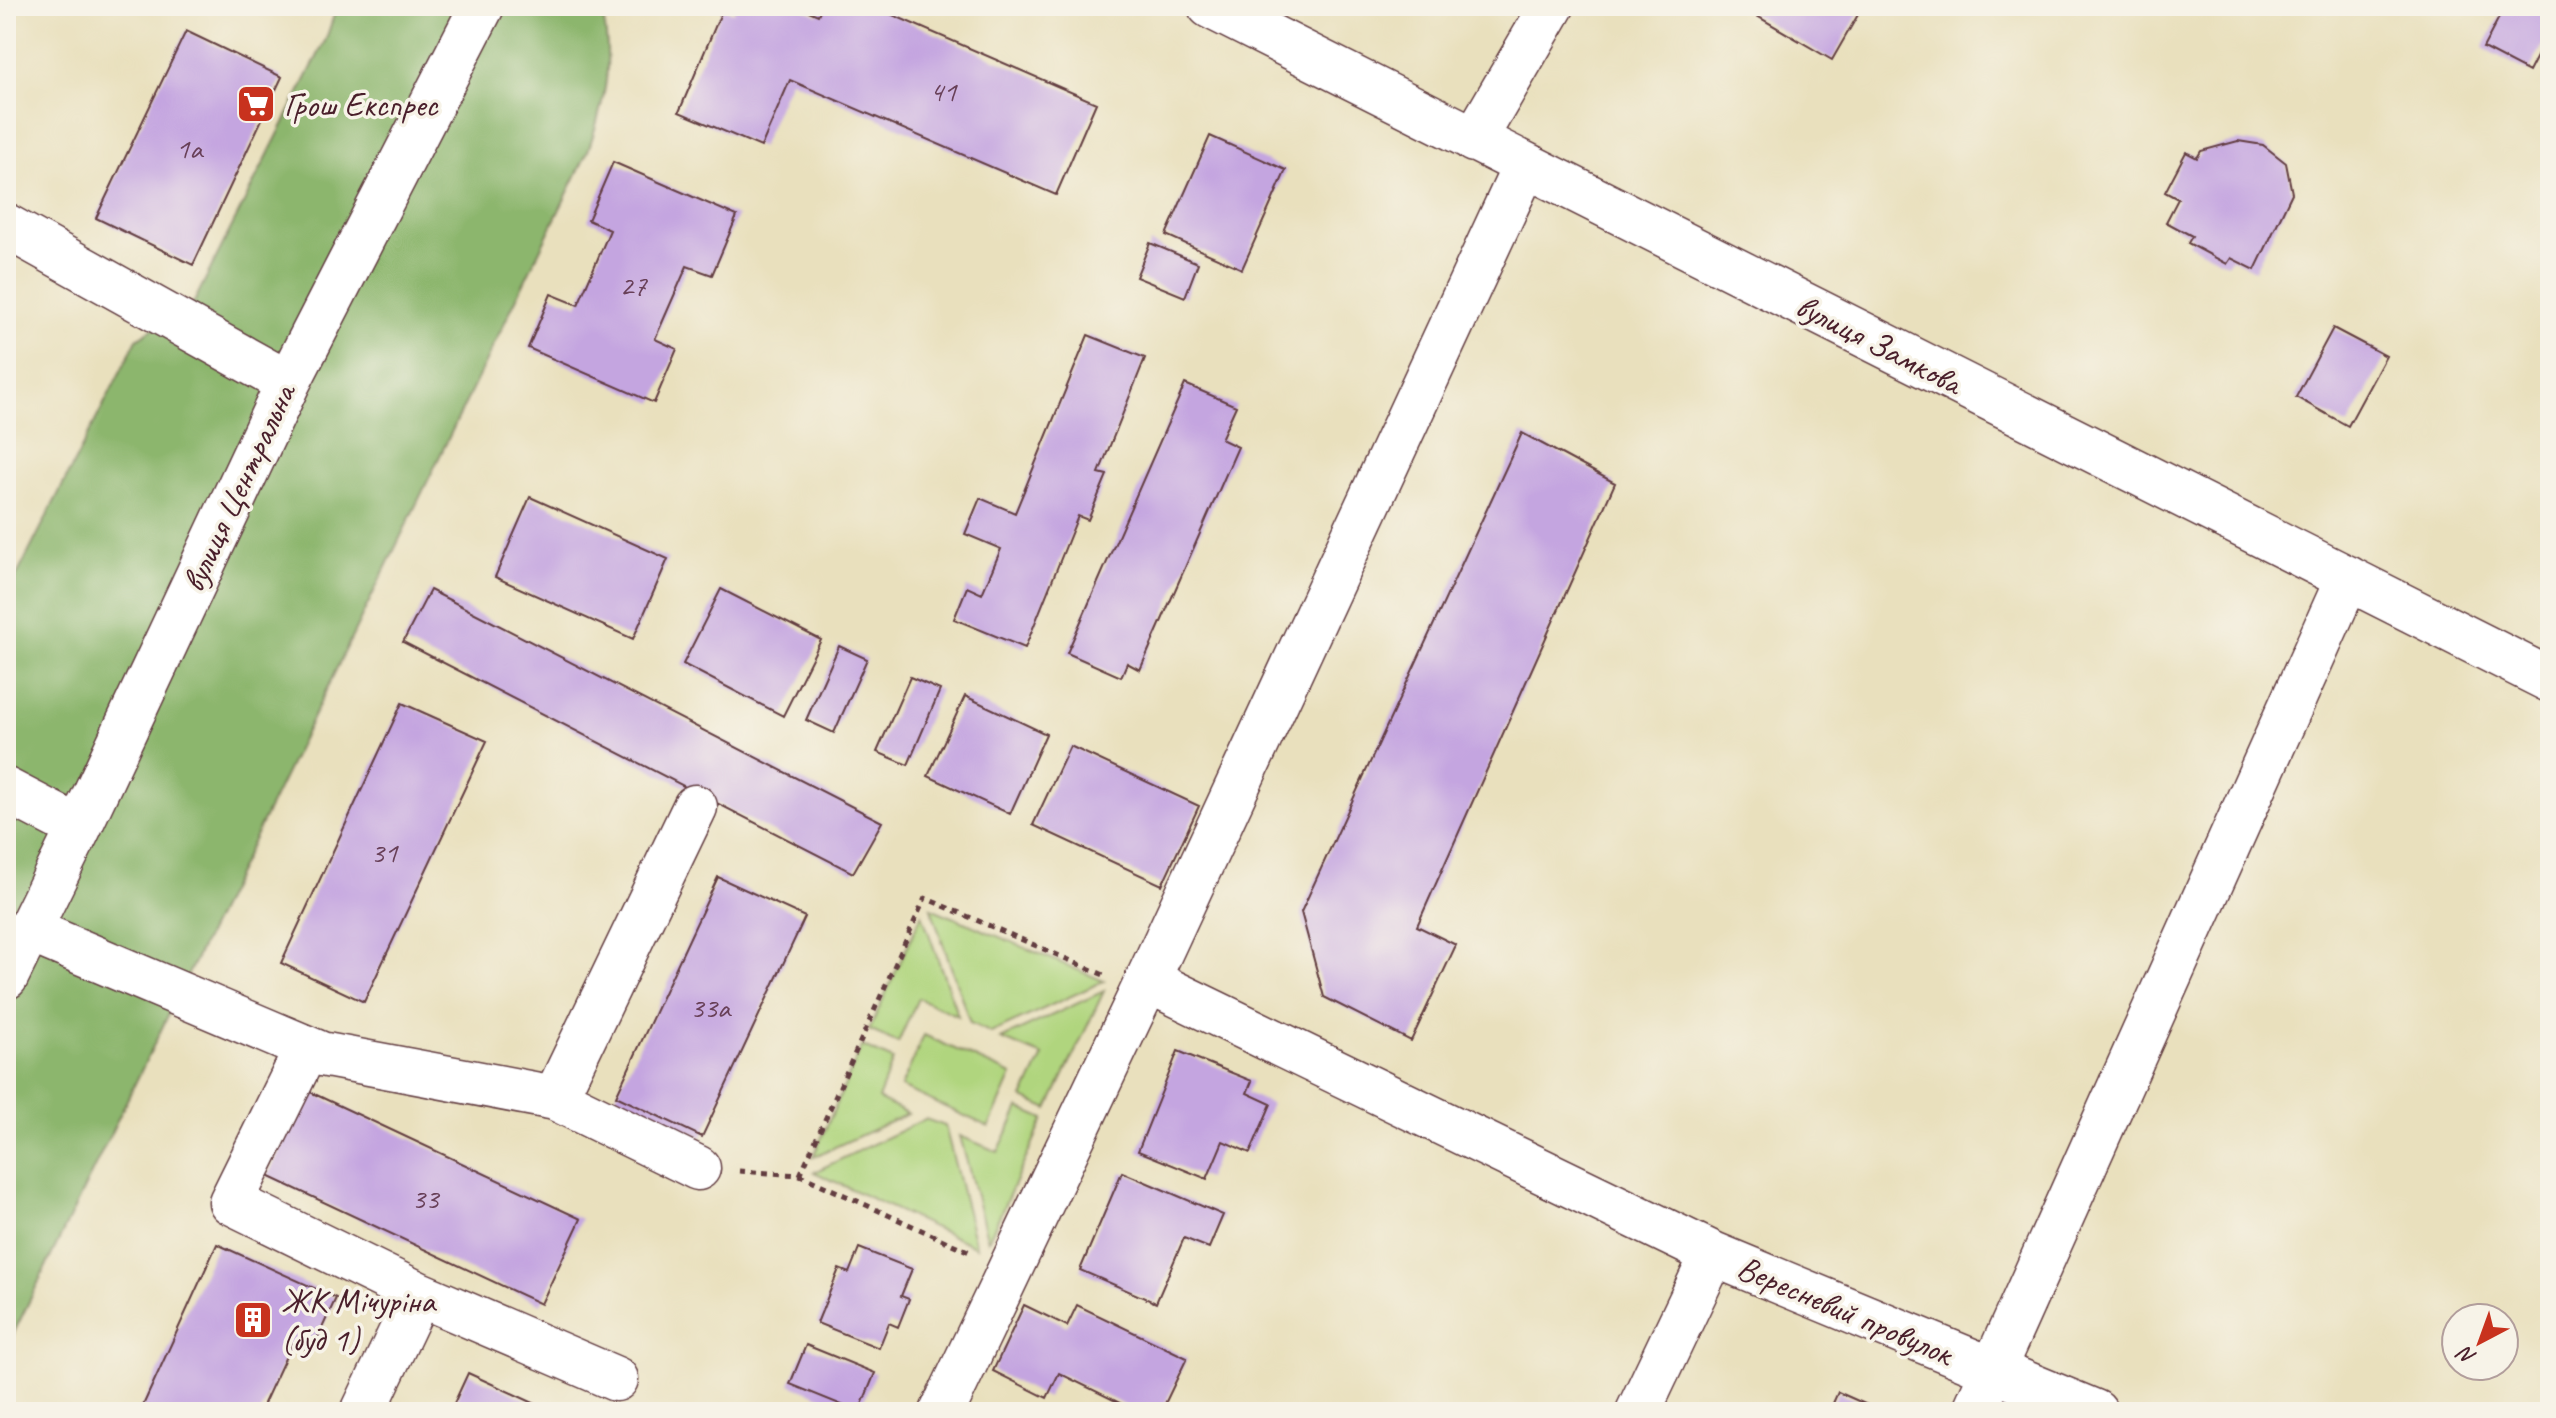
<svg xmlns="http://www.w3.org/2000/svg" width="2556" height="1418" viewBox="0 0 2556 1418" font-family="Caveat,sans-serif">
<style>
.green{fill:#b0d57e;stroke:#7d7a54;stroke-width:2}
.forest{fill:#8cb66d;stroke:#6b6a4c;stroke-width:2}
.building{fill:#c4a5e0}
.lines{fill:none;stroke-linecap:round;stroke-linejoin:round}
.minor-casing{stroke:#623c41;stroke-width:47}
.path{stroke:#623c41;stroke-width:5;stroke-dasharray:6 6;stroke-linecap:butt}
.minor{stroke:#fff;stroke-width:44}
.labels{text-anchor:middle;dominant-baseline:central;stroke-width:7;stroke-linejoin:round;paint-order:stroke}
.number-label{font-size:30px;fill:#684058}
.poi-label{font-size:34px;fill:#4a1f2b;stroke:#f7f3e8;text-anchor:start}
.street-label{font-size:34px;fill:#4a1f2b;stroke:#f7f3e8}
</style>
<rect width="100%" height="100%" fill="#f7f3e8"/>
<filter id="ink" filterUnits="userSpaceOnUse"><feTurbulence type="fractalNoise" baseFrequency=".0125" numOctaves="2"/><feDisplacementMap in="SourceGraphic" scale="16" xChannelSelector="R" yChannelSelector="G"/><feConvolveMatrix kernelMatrix="1 2 1 2 8 2 1 2 1" color-interpolation-filters="sRGB"/></filter>
<filter id="wash" filterUnits="userSpaceOnUse"><feTurbulence type="fractalNoise" baseFrequency=".006" numOctaves="4" result="noise"/><feDisplacementMap in="SourceGraphic" scale="32" xChannelSelector="R" yChannelSelector="G"/><feGaussianBlur stdDeviation="1.8" result="paint"/><feColorMatrix in="noise" values="0 0 0 0 0 0 0 0 0 0 0 0 0 0 0 0 0 1.4 0 .05"/><feComposite in="paint" operator="in"/></filter>
<g filter="url(#wash)">
<rect width="100%" height="100%" fill="#e9e0bd"/>
<path class="green" d="M931,908L1104,981L991,1033L970,1023Z
M922,914L958,1016L918,998L898,1043L869,1030Z
M1104,991L1048,1109L1023,1098L1043,1056L1001,1039Z
M924,1035L1012,1075L989,1127L901,1087Z
M862,1046L893,1060L878,1099L908,1114L813,1157Z
M1019,1108L1044,1119L988,1241L960,1136L998,1152Z
M925,1119L945,1126L976,1247L814,1172Z"/>
<path class="forest" d="M337,6H601C614,63 606,97 588,151L6,1349V597L137,339L194,302L326,39Z"/>
<g id="blocks">
<path class="building" d="M737,6H797L818,15L822,6H872L1096,103L1056,195L790,80L761,147L679,112L723,8L733,13Z
M1740,6H1863L1832,60Z
M2505,6H2550V31L2529,72L2483,48Z
M186,31L282,77L193,265L96,218Z
M1210,136L1286,170L1242,269L1166,235Z
M2238,141L2263,145L2286,163L2292,193L2255,270L2231,258L2227,264L2188,243L2192,236L2166,222L2178,199L2165,192L2186,152L2197,158L2201,151Z
M613,162L737,216L712,275L687,266L655,339L677,349L654,403L528,348L551,294L578,305L610,230L588,220Z
M1150,243L1198,263L1185,297L1136,277Z
M2333,328L2386,356L2348,426L2296,397Z
M1088,335L1145,358L1099,473L1107,475L1088,520L1078,516L1025,648L954,619L967,587L982,594L1001,549L965,534L980,498L1015,513Z
M1185,384L1236,406L1221,439L1238,447L1140,670L1127,663L1121,677L1067,653Z
M1522,433L1615,483L1417,926L1456,945L1411,1041L1324,997L1301,912Z
M530,497L668,559L633,639L495,577Z
M721,589L821,640L783,716L683,664Z
M430,590L882,822L853,873L403,642Z
M839,646L867,659L834,733L806,720Z
M910,677L940,690L908,765L877,752Z
M965,696L1046,734L1010,814L928,776Z
M402,703L487,741L364,1002L281,963Z
M1070,746L1199,806L1162,885L1033,825Z
M718,877L805,917L702,1137L616,1096Z
M1178,1051L1252,1081L1247,1093L1271,1104L1250,1153L1223,1141L1207,1179L1138,1151Z
M308,1091L581,1219L541,1304L268,1176Z
M1122,1172L1223,1215L1209,1248L1184,1238L1156,1303L1080,1270Z
M217,1244L336,1298L311,1352L292,1343L260,1412H140Z
M859,1248L912,1269L901,1296L909,1299L898,1327L889,1323L879,1348L817,1323L839,1269L849,1273Z
M1024,1305L1067,1326L1077,1305L1187,1358L1161,1412H1138L1059,1373L1047,1398L993,1371Z
M806,1345L875,1373L859,1412L790,1384Z
M468,1373L553,1412H450Z
M1838,1392L1883,1412H1829Z"/>
</g>
</g>
<g filter="url(#ink)">
<use href="#blocks" fill-opacity="0" stroke="#623c41" stroke-width="2"/>
<g class="lines">
<g class="minor-casing">
<path id="minor" d="M1210,6L2550,680
M1474,140L1552,6
M6,226L288,383
M6,790L79,828
M29,930L321,1054L555,1098L695,807
M6,977L79,828L288,383L482,6
M1147,980L1713,1254
M307,1048L231,1202L419,1294L363,1412
M555,1098L698,1168
M419,1294L616,1379
M942,1412L1142,992L1525,166
M1638,1412L1713,1254L2095,1412
M1974,1412L2348,578"/>
</g>
<path class="path" d="M739,1171L800,1175L972,1253
M800,1175L925,898L1104,975"/>
<use href="#minor" class="minor"/>
</g>
</g>
<defs>
<g id="supermarket-square" transform="scale(2)"><rect x="-9" y="-9" width="18" height="18" rx="4" fill="#c8321e" stroke="#f7f3e8"/><path d="M-6-5.5h2.5l.6 2H6L4.5 2H-2.5L-4.4-4H-6ZM-1.5 3.2a1.3 1.3 0 1 0 .1 0ZM3 3.2a1.3 1.3 0 1 0 .1 0Z" fill="#fff"/></g>
<g id="building-square" transform="scale(2)"><rect x="-9" y="-9" width="18" height="18" rx="4" fill="#c8321e" stroke="#f7f3e8"/><path d="M-4-6H4V6H1V3H-1V6H-4ZM-2.5-4.3h1.7v1.8h-1.7ZM.8-4.3h1.7v1.8H.8ZM-2.5-1h1.7V.8h-1.7ZM.8-1h1.7V.8H.8Z" fill="#fff"/></g>
</defs>
<g fill-rule="evenodd">
<use href="#supermarket-square" x="256" y="104"/>
<use href="#building-square" x="253" y="1320"/>
</g>
<g class="labels">
<g class="number-label">
<text x="943" y="91">41</text>
<text x="189" y="148">1а</text>
<text x="633" y="285">27</text>
<text x="384" y="852">31</text>
<text x="710" y="1007">33а</text>
<text x="425" y="1198">33</text>
</g>
<g class="poi-label">
<text x="284" y="104">Грош Експрес</text>
<text x="281" y="1300">ЖК Мічуріна<tspan x="281" dy="39">(буд 1)</tspan></text>
</g>
<g class="street-label">
<text transform="translate(1879 344) rotate(27)">вулиця Замкова</text>
<text transform="translate(238 488) rotate(-65)">вулиця Центральна</text>
<text transform="translate(1845 1310) rotate(23)">Вересневий провулок</text>
</g>
</g>
<rect width="2556" height="1418" fill="none" stroke="#f7f3e8" stroke-width="32"/>
<g transform="translate(2480 1342) rotate(221)"><circle r="38" fill="#f7f3e8" stroke="#b29e9c" stroke-width="2"/>
<path d="M0-6L14 30L0 20L-14 30Z" fill="#c8321e"/>
<text y="-12" font-size="22" font-weight="bold" text-anchor="middle" fill="#4a1f2b">N</text>
</g>
</svg>
